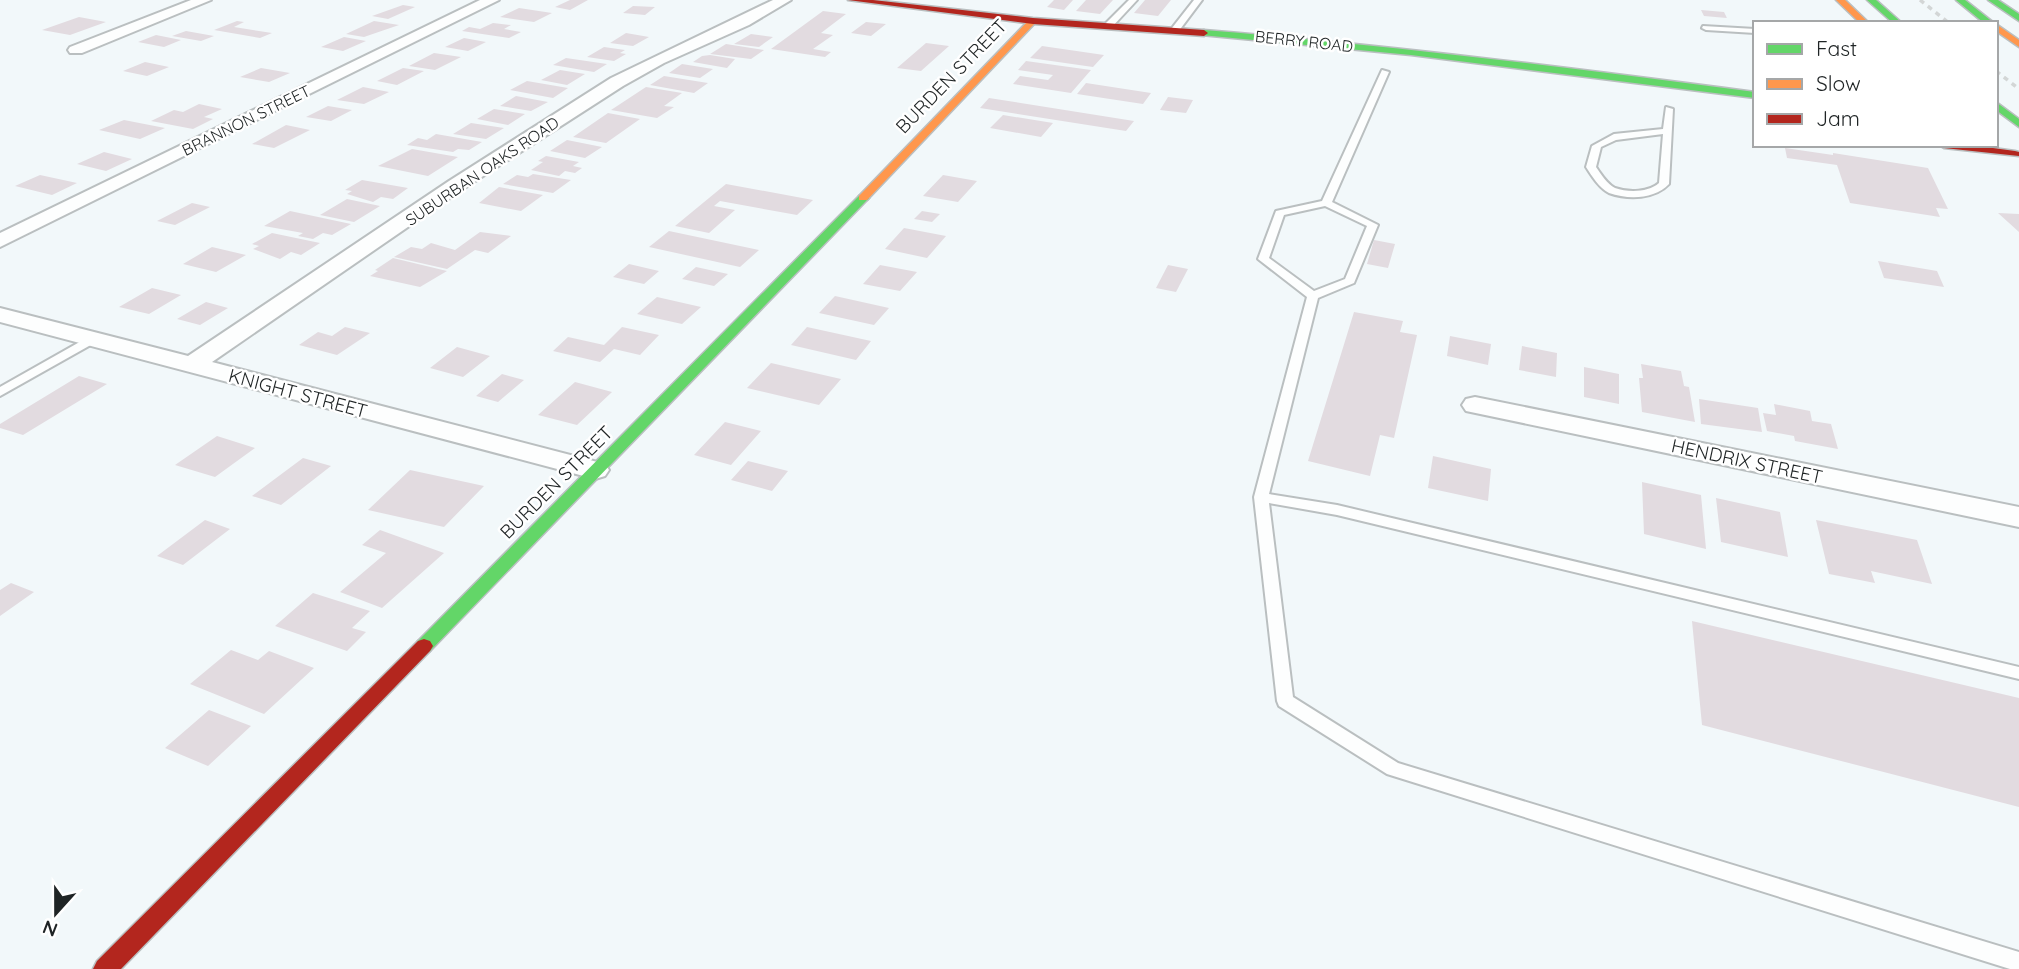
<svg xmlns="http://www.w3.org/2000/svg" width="2019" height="969" viewBox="0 0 2019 969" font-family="Quicksand,sans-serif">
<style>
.building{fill:#e2dbe0}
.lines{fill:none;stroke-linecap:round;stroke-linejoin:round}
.lane-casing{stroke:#babfc0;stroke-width:4}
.street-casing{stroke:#babfc0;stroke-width:4}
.fast-casing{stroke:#babfc0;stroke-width:3}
.slow-casing{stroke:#babfc0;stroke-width:3}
.jam-casing{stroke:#babfc0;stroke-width:3}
.lane{fill:#fdfefe;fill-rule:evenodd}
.street{fill:#fdfefe;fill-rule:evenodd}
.fast{fill:#63d668;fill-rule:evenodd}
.slow{fill:#ff974d;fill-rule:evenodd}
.jam{fill:#b3261e;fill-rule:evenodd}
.rail{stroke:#d3d6d6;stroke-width:3.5;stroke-dasharray:5 5;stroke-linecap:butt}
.labels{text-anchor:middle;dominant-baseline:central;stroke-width:5;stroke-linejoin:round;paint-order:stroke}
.far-street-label{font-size:16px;fill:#1f2425;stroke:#fff}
.street-label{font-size:19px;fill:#1f2425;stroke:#fff}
</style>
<rect width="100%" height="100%" fill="#f2f8fa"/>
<path class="building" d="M570,0H588L570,10L555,7Z
M1054,0H1073L1064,10L1047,7Z
M1086,0H1113L1100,14L1076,11Z
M1145,0H1171L1158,16L1134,13Z
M403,5L415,7L388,19L372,16Z
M633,6L655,7L645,15L623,13Z
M519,8L552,13L534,22L500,17Z
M1701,10L1724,12L1727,18L1704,16Z
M823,11L846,14L821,33L833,35L813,49L831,52L825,57L771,49Z
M79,17L106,22L70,35L42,30Z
M237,21L244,22L234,27L272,33L260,38L214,30Z
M374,21L399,25L364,37L346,34Z
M866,22L886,24L871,36L851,33Z
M493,23L511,25L504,29L521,32L509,38L462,31L469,27L480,29Z
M186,31L214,36L201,41L172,36Z
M626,33L649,37L633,46L610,43Z
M751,34L773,37L759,47L734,44Z
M156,35L181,40L164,47L138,42Z
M344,37L366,41L343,51L321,47Z
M464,38L486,42L468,51L445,47Z
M926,43L949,46L921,71L897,68Z
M726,44L764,50L751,59L710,54Z
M1042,46L1104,55L1093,67L1030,58Z
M604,47L625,50L620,53L626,54L614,61L587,57Z
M434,53L461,57L435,70L409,66Z
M710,55L735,59L727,68L693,62L702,56Z
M566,58L607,64L594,72L553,65Z
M1026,61L1091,70L1071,93L1013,84L1020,76L1048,80L1053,75L1018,70Z
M145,62L169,67L147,76L123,71Z
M682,64L713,69L700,78L669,73Z
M261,68L290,73L269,82L240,77Z
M403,68L424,71L397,85L377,81Z
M560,70L585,74L567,85L541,80Z
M664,76L708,83L694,93L650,85Z
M527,81L568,88L553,98L510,90Z
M1086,83L1151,93L1143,104L1077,94Z
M363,87L389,92L364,104L337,100Z
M646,87L682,93L664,106L674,107L657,118L611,110Z
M516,96L548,102L531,111L500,106Z
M1168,97L1193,100L1186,113L1160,110Z
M989,98L1134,121L1126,131L980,108Z
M199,104L222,109L204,117L213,119L193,129L151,121L174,110L183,112Z
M328,106L352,110L331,121L306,117Z
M494,109L525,114L508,125L477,119Z
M608,113L640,119L606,143L573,137Z
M1003,115L1053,123L1041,137L990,128Z
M124,120L165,128L140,139L99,130Z
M471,123L504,128L486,139L453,134Z
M286,125L310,130L274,148L252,144Z
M436,134L482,142L469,150L458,149L453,152L407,145L418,138L427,140Z
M567,140L602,147L585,158L550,151Z
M1785,148L1833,155V153L1928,168L1948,209L1936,208L1940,217L1850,203L1837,165L1787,158Z
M412,149L458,157L428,176L378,166Z
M104,152L132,159L106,171L77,164Z
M546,156L579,162L573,166L582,168L575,173L565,171L559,176L531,170L543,162L538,161Z
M533,174L571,180L553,193L503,184L517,175L528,177Z
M40,175L77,183L52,195L15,186Z
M943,175L977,181L958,202L923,196Z
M362,180L408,188L393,199L381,197L373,202L347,194L352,191L345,190Z
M726,184L813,200L797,215L720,201L714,206L735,210L709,233L675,226Z
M499,187L543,195L521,211L479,203Z
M347,199L380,206L354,222L320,215Z
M192,203L210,207L175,225L157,221Z
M290,211L351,224L332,235L323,233L313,239L298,236L303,233L264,226Z
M922,211L940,214L932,222L914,219Z
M1998,213L2019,214V232Z
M904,228L946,236L927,258L885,249Z
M669,231L759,250L740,267L649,247Z
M480,232L511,236L488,253L475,250L447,269L394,257L411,247L422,249L431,243L455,250Z
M272,233L320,243L301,255L291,252L280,259L253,249L259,246L252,244Z
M1374,240L1395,244L1388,268L1367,264Z
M212,247L246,255L216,272L183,264Z
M393,258L447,271L420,287L370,276L378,271L375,270Z
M1878,261L1937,271L1944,287L1884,278Z
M629,264L659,271L644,284L613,277Z
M880,265L917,272L900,291L863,284Z
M1168,265L1188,269L1176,292L1156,288Z
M696,267L728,274L714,286L682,279Z
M152,288L181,295L149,314L119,307Z
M835,296L889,308L874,325L819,313Z
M657,297L701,307L682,324L637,314Z
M206,302L228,308L200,325L177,319Z
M1354,312L1403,321L1400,332L1417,335L1394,438L1380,435L1370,476L1308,461Z
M345,327L370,333L337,355L299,345L318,332L332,336Z
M622,327L659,335L640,355L614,349L600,362L553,351L568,337L604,345Z
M807,327L871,341L856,360L791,345Z
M1450,336L1491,344L1488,365L1447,356Z
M1522,346L1557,353L1556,377L1519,370Z
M457,347L490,356L463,377L430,368Z
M771,363L841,379L819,405L747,388Z
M1641,364L1681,371L1684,386L1689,387L1695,422L1642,412L1639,378H1643Z
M1584,367L1619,374V404L1584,397Z
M502,374L524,380L498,402L476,396Z
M79,376L107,384L23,435L0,428V424Z
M575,382L612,392L577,425L538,415Z
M1699,399L1758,408L1762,432L1701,424Z
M1774,404L1810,411L1812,421L1831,424L1838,449L1795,441L1794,436L1767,431L1763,413L1776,415Z
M725,422L761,431L731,465L694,455Z
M217,436L255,448L215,477L175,465Z
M1433,456L1491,469L1488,501L1428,488Z
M303,458L331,466L281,505L252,496Z
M748,461L788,471L772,491L731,480Z
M410,470L484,486L444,527L368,510Z
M1642,482L1701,495L1706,549L1644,534Z
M1716,498L1780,512L1788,557L1721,542Z
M205,520L230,529L183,565L157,556Z
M1816,520L1917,540L1932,584L1871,571L1875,583L1829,574Z
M380,530L444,553L382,608L340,592L386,553L362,545Z
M11,583L34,592L0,616V590Z
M313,593L370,611L352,628L366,632L347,651L275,626Z
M1692,621L2019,698V807L1702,725Z
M231,650L258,660L269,651L314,668L264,714L190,684Z
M209,710L251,726L208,766L165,748Z"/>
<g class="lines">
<g class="lane-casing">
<path id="lane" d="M1129,0H1137L1111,28H1105V24Z
M1194,0H1202L1178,32H1172V28Z
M1703,26L1755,29V33L1706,30L1702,28Z
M1382,70L1389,72L1332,202L1378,225L1354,283L1318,298L1269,494L1337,505L2019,667V679L1337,515L1269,503L1293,697L1398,763L2019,952V969H2010L1387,774L1279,706L1277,701L1254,497L1307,297L1258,259L1276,211L1322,201ZM1325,206L1367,226L1345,279L1314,291L1269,258L1284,215Z
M1666,107L1673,109L1669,184C1655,199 1629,200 1609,193C1599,188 1592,176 1586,167L1592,146L1614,134L1663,129ZM1663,134L1659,183C1649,192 1629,193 1615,188C1607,184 1601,174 1596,167L1601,147L1616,140Z
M92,335L98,339L96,342L0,396V387Z"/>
</g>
<g class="street-casing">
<path id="street" d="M191,0H211L82,53H70L68,50L70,47Z
M480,0H499L0,247V233Z
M773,0H791L749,25L664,63L623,86L463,189L212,362L605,464L609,470L605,476L595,479L0,322V308L188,356L449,181L611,78Z
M1475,397L2019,507V527L1466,411L1462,405L1466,399Z"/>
</g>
<g class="fast-casing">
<path id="fast" d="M1867,0H1876L1902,23H1893Z
M1956,0H1965L1994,23H1984Z
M1988,0H1998L2019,14V21Z
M1204,30C1388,45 1571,68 1755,92V98L1411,55L1201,35V31Z
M1996,102L2019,119V127L1996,110Z
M863,195L869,198L867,200L430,651L424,653L418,651L415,646L418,641L859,196Z"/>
</g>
<g class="slow-casing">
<path id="slow" d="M1836,0H1845L1869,23H1860Z
M1030,19L1037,21L867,200H859V196Z
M1996,24L2019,40V47L1996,31Z"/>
</g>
<g class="jam-casing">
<path id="jam" d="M848,0H873L1033,18L1204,30L1208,33L1204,36L1033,24Z
M1939,145H1971L2015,151L2019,152V156L1944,148Z
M424,639L430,641L433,646L430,651L121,969H93L97,961L418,641Z"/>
</g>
<use href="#lane" class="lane"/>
<use href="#street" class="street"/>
<use href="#fast" class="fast"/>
<use href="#slow" class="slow"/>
<use href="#jam" class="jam"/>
<path class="rail" d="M1920,0L1949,23
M1996,71L2019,89"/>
</g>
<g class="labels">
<g class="far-street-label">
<text transform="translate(1304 41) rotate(6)">BERRY ROAD</text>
<text transform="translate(246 120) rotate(-26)">BRANNON STREET</text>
<text transform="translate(482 171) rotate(-34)">SUBURBAN OAKS ROAD</text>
</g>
<g class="street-label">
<text transform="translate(951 76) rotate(-46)">BURDEN STREET</text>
<text transform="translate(298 393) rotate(15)">KNIGHT STREET</text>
<text transform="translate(1747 461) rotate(12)">HENDRIX STREET</text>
<text transform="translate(556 482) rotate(-45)">BURDEN STREET</text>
</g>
</g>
<rect x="1753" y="21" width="245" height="126" fill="#ffffff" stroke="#a5a7a8" stroke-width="2"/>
<rect x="1767" y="44" width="35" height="10" fill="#63d668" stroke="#a5a7a8" stroke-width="2"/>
<text x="1816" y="56" font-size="21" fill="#1f2425">Fast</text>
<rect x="1767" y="79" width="35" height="10" fill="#ff974d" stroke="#a5a7a8" stroke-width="2"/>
<text x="1816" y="91" font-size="21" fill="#1f2425">Slow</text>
<rect x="1767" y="114" width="35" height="10" fill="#b3261e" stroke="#a5a7a8" stroke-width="2"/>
<text x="1816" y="126" font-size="21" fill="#1f2425">Jam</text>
<g transform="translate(56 913) rotate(201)" stroke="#ffffff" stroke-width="5" paint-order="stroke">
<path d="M0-5L12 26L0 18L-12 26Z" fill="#1f2425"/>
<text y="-10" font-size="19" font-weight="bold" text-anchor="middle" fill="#1f2425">N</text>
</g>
</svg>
